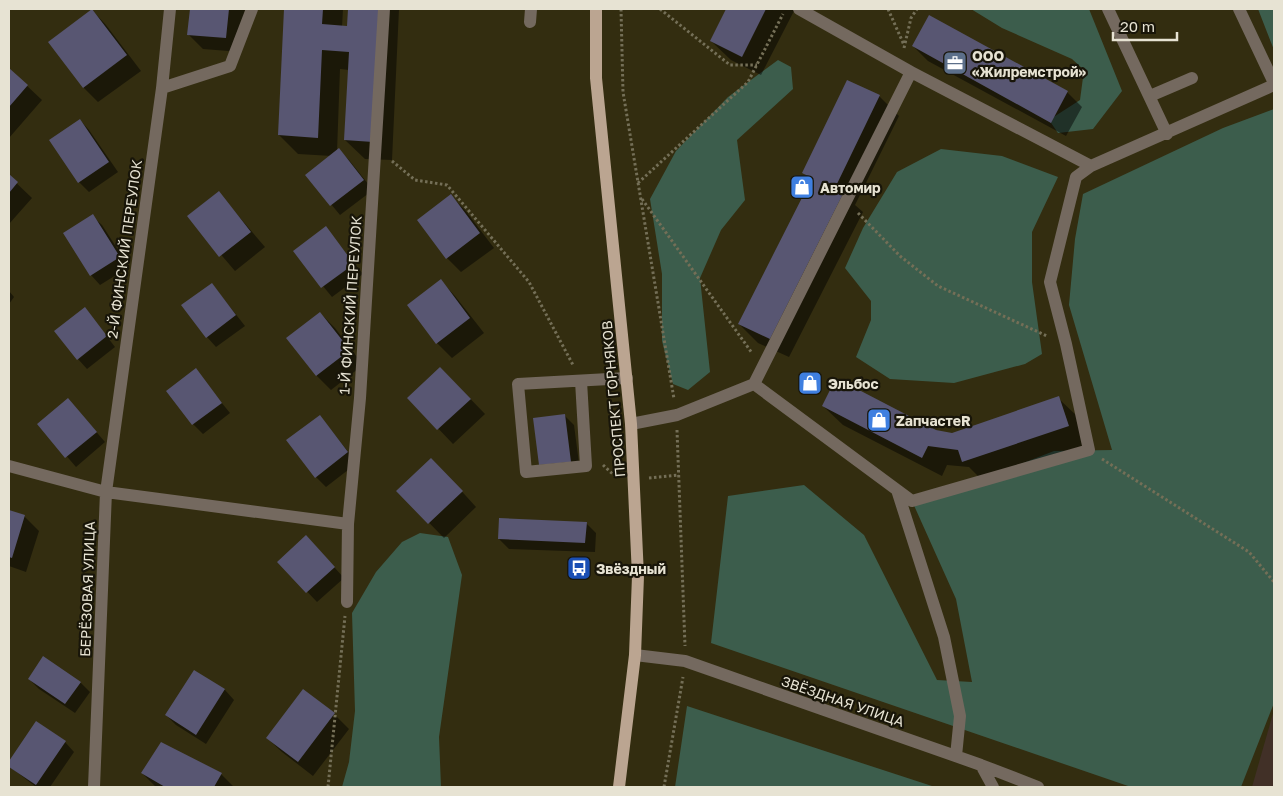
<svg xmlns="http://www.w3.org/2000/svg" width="1283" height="796" viewBox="0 0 1283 796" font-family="'Golos Text',sans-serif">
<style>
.commercial{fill:#413027}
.green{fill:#3c5d4c}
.shadow{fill:#0007}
.building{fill:#585672}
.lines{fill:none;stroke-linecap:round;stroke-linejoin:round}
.path{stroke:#746f57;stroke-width:3;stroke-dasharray:2.5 2.5;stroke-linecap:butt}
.minor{stroke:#74695f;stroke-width:12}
.major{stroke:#bba591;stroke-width:12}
.labels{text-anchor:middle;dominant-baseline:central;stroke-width:4.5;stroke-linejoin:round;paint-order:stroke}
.poi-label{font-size:14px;font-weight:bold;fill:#e7e3d3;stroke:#181509;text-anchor:start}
.street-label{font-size:14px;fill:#e7e3d3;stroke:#181509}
</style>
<rect width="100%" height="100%" fill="#332d10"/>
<path class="commercial" d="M1274,710V787H1252Z"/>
<path class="green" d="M971,9H1089L1122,91L1093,129L1058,133L1049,120L1080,100L1084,70L1072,59L1002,28Z
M1258,9H1274V50Z
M778,60L791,67L793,89L737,140L745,200L721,230L700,278L710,372L688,390L673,384L662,341V274L650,199L676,151L728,97Z
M1274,109V703L1241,787H1131L711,643L728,496L804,485L864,535L937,680L972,682L956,599L912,501L979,480L1054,451L1112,450L1069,305L1075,239L1083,194L1223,128Z
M941,149L1002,156L1058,177L1032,232V282L1042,354L1025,364L954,383L890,379L856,357L871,320V301L845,268L863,228L897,172Z
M420,533L448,537L462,575L439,737L441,787H342L349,762L355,711L352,613L376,572L402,542Z
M687,706L935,787H675Z"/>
<path class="shadow" d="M191,9H245L241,52L203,49L188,34Z
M285,9H343L342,27H349L350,9H399L392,160L365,159L345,140L349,70L340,69L337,152L339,150L349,160L373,190L340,215L307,175L332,156L298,154L279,135Z
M728,9H795L761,75L731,60L711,41Z
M92,10L106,25L141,71L98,102L83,87Z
M913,46L1067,92L1082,107L1066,136L928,61Z
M9,69L42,100L9,138Z
M848,82L879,96L899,116L855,205L863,212L789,357L758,343L739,324L812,181L804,173Z
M80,120L89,130L118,172L89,192L79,182Z
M9,176L32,198L9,224Z
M218,192L265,247L235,271L188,216Z
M451,196L465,210L494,248L461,272L447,258Z
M92,216L102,225L129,267L100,285L91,275Z
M325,228L363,274L332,297L294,251Z
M441,281L455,296L484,333L452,358L437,343Z
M212,284L245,326L216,347L207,337Z
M9,291L14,297L9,304Z
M85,308L115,347L87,369L78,359Z
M320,313L335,328L363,365L331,390L316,375Z
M195,370L230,413L203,434L193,424Z
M455,383L485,414L453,444L409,398Z
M1058,398L1078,417L1087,445L982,480L969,467L947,465L942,476L843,425L823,406L952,434Z
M68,399L105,442L76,467L39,424Z
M320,416L357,463L326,487L316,477Z
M565,416L574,425L580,471L550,475Z
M446,474L476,507L444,538L398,491Z
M9,512L24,516L39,531L26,572L9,566Z
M586,523L596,533L595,552L509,549L499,539Z
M316,547L344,578L317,602L279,562Z
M195,671L225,690L234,700L206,744L176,725L166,715Z
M29,679L80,682L90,692L75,713L39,689Z
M334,714L349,729L313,776L282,752L267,738Z
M36,723L65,742L74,752L50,787H36L9,766Z
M142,773L221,774L234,787H156Z"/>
<path class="building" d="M92,9L127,55L83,88L48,42Z
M190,9H229L226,38L187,35Z
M284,9H323L322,24L347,26L348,9H380L373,142L344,140L349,52L322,50L318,138L278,135Z
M726,9H766L742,57L710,41Z
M929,15L1068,91L1051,123L912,46Z
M9,68L28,85L9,107Z
M847,80L880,95L835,188L844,192L770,339L738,324L812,178L802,173Z
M80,119L109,162L78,183L49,140Z
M339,148L364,180L330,206L305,175Z
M9,174L18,182L9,193Z
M219,191L251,232L219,257L187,216Z
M451,194L480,233L446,259L417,220Z
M93,214L120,257L90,276L63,233Z
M326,226L354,264L321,288L293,251Z
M441,279L470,318L436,344L407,305Z
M212,283L236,315L206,338L181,305Z
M85,307L107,336L77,360L54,331Z
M320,312L350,350L316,376L286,338Z
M440,367L471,399L437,430L407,398Z
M196,368L222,403L192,425L166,391Z
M836,378L936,430L952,433L1059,396L1069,426L962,462L958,450L928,446L922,458L822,406Z
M68,398L97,432L65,458L37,424Z
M565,414L571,462L539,465L533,418Z
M320,415L348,452L315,478L286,440Z
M431,458L463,491L428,524L396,491Z
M9,510L25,515L12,558L9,557Z
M499,518L587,522L585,543L498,539Z
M306,535L335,567L306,593L277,562Z
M43,656L81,682L65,704L28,679Z
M194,670L225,689L196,735L165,715Z
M303,689L335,713L298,762L266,738Z
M36,721L66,741L36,785L9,767V761Z
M161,742L222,773L214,787H165L141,773Z"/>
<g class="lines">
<path class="path" d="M621,9L623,92L674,399
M660,9L730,65H757
M888,9L904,45
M904,48L911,18L917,9
M392,161L415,180L447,185L529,282L573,365
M638,183L748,82L783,14
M642,199L752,353
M858,213L900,256L938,286L1047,336
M677,430L685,646
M1102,459L1249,552L1274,582
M603,465L617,478
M649,478L679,475
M328,787L345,616
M664,787L683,677"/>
<path class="minor" d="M799,9L911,72L1091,166L1274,85
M1108,9L1167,134
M1239,9L1274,83
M530,22L531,9
M162,88L230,66L252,9
M1150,96L1192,78
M581,381L586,466L526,472L518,384L627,378
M754,384L912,501L1089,450L1066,344L1050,282L1076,177L1091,166
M631,424L677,415L754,384L911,72
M9,466L106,492L348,524
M897,490L944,637L960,716L956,756
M347,602L348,524L360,398L384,9
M635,655L685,661L981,765L1038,787
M981,765L993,787
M94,787L106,492L162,88L170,9"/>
<path class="major" d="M596,9V78L631,424L638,576L635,655L619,787"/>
</g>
<defs>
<g id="office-square" transform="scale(1.25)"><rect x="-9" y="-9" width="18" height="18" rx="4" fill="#5c6f8a" stroke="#181509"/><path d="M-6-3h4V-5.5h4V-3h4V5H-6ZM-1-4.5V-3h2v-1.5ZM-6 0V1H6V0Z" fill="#fff"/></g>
<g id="shop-square" transform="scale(1.25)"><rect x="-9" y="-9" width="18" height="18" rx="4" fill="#3f7fe0" stroke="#181509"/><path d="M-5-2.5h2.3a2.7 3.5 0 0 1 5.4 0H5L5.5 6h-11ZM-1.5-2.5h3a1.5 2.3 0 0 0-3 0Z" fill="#fff"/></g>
<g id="bus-square" transform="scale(1.25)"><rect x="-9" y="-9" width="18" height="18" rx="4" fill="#1a4fb4" stroke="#181509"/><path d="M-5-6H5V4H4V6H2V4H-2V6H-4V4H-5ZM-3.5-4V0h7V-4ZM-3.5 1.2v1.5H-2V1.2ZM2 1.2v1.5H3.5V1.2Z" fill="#fff"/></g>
</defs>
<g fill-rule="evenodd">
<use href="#office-square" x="955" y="63"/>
<use href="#shop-square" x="802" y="187"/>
<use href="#shop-square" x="810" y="383"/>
<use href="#shop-square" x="879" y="420"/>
<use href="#bus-square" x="579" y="568"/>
</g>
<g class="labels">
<g class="poi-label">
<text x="972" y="55">ООО<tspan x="972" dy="16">«Жилремстрой»</tspan></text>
<text x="820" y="187">Автомир</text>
<text x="828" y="383">Эльбос</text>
<text x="896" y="420">ZапчастеR</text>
<text x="596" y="568">Звёздный</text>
</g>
<g class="street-label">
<text transform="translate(124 249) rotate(-82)">2-Й ФИНСКИЙ ПЕРЕУЛОК</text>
<text transform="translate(350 305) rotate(-86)">1-Й ФИНСКИЙ ПЕРЕУЛОК</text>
<text transform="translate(613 399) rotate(-95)">ПРОСПЕКТ ГОРНЯКОВ</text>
<text transform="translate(87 589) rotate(-88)">БЕРЁЗОВАЯ УЛИЦА</text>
<text transform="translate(843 701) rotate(19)">ЗВЁЗДНАЯ УЛИЦА</text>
</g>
</g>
<rect width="1283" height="796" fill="none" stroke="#e7e3d3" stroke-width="20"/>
<path d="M1113 32v8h64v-8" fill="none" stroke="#e7e3d3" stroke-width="2.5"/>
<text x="1120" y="32" font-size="15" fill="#e7e3d3" stroke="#181509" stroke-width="4" paint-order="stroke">20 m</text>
</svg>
